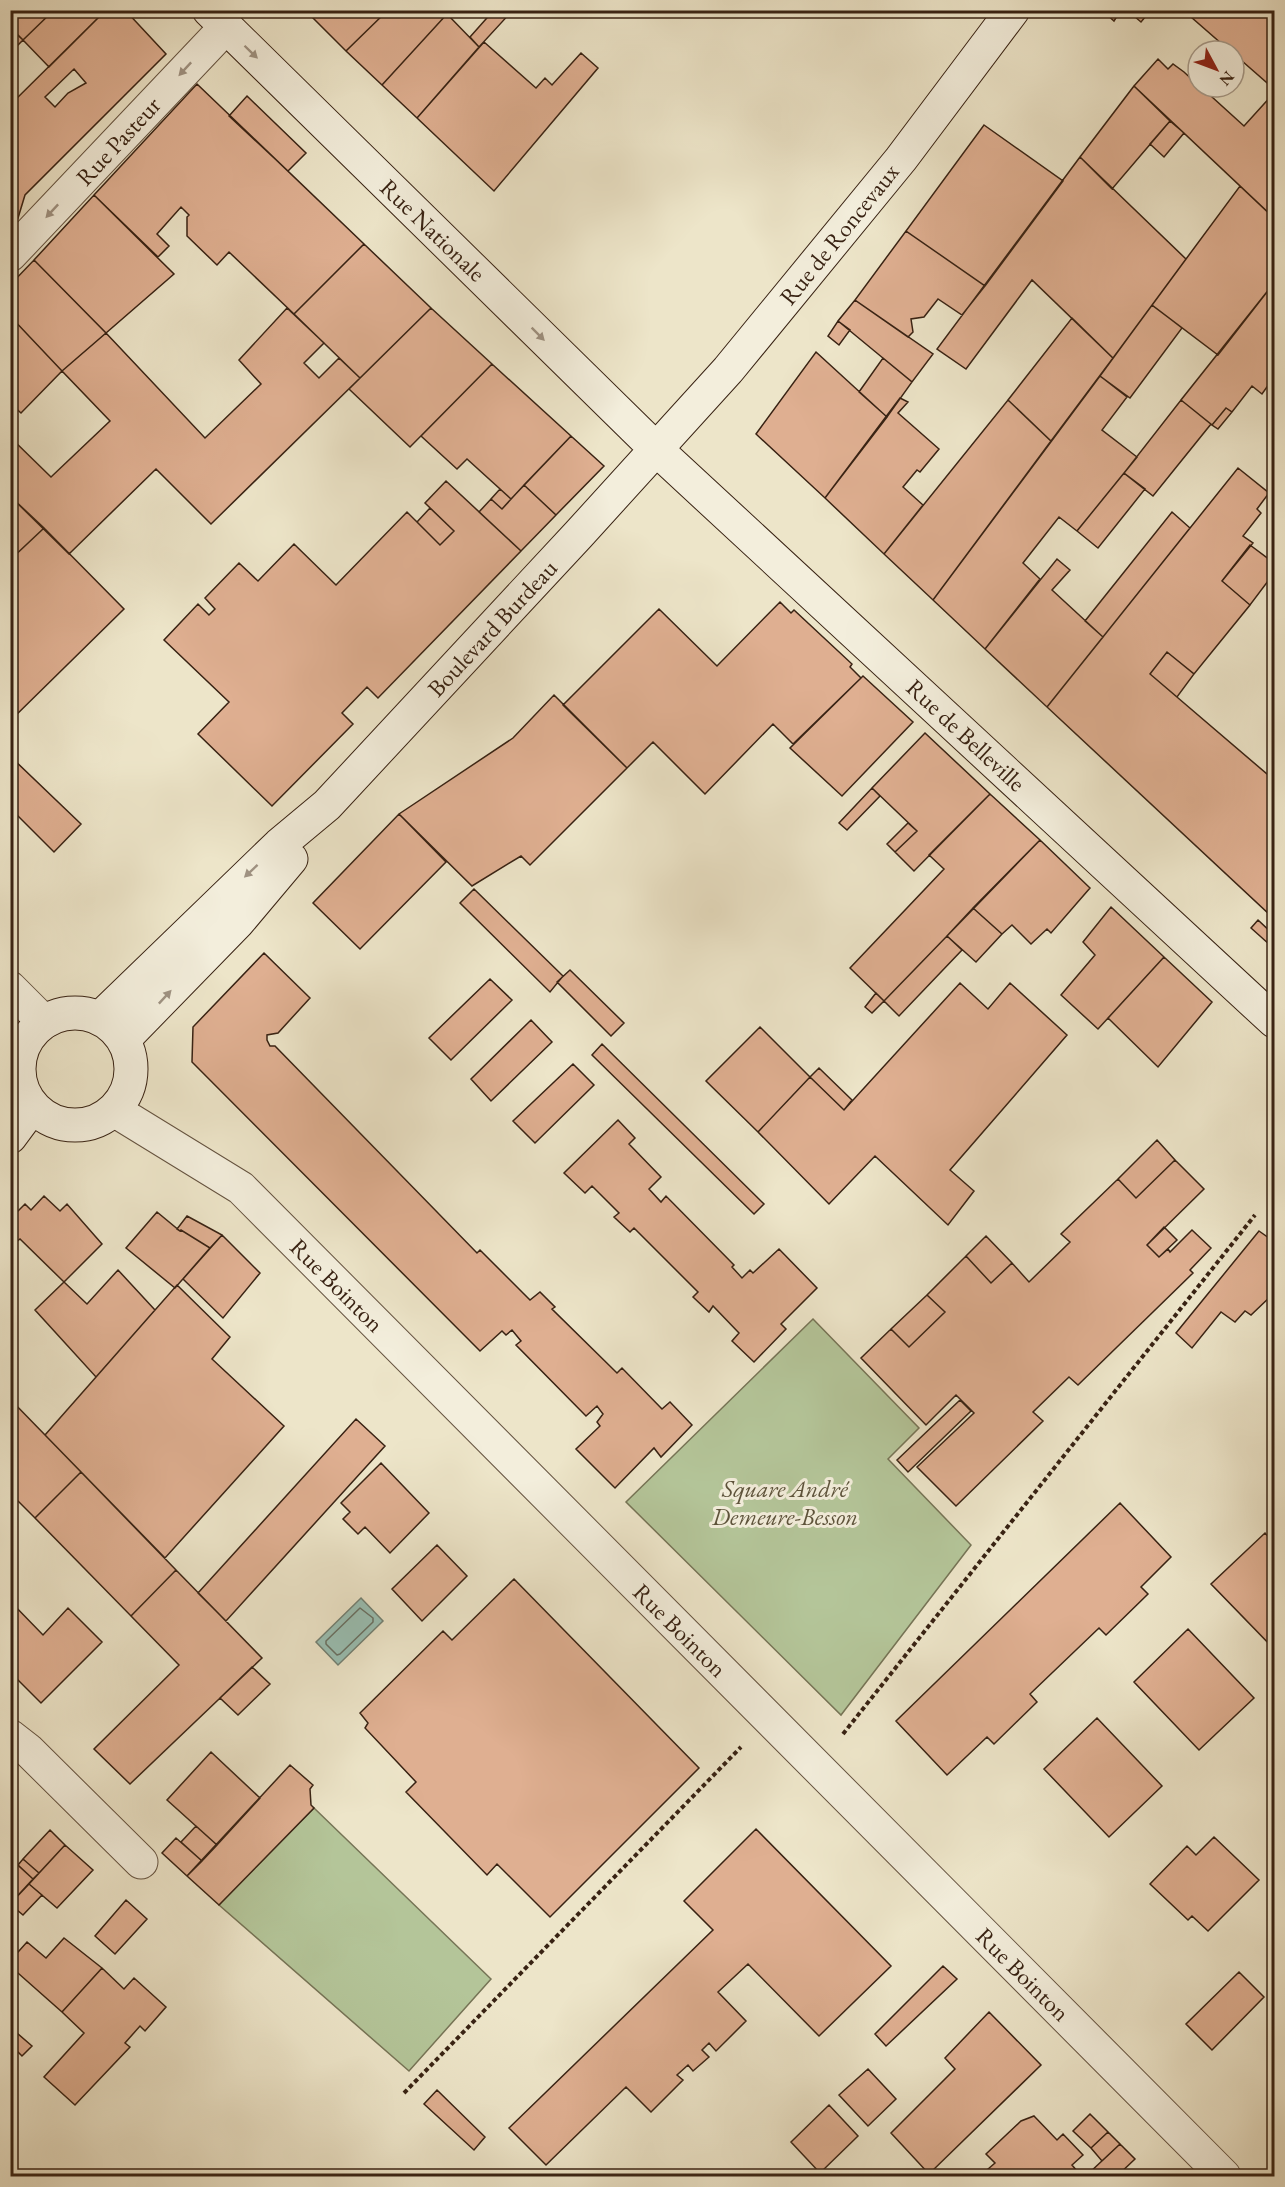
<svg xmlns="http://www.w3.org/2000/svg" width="1285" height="2187" viewBox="0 0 1285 2187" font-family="'EB Garamond',serif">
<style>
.green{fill:#b4c599;stroke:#767456;stroke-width:1.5}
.water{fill:#99bfb3;stroke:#728073;stroke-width:1.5}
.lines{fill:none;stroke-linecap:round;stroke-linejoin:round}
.shore{stroke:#687063;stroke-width:1.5}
.building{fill:#dfaf91;stroke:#382213;stroke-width:1.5;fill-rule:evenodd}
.minor-casing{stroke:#655340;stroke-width:35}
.secondary-casing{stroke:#382213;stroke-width:35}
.path{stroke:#382213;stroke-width:4;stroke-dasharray:4.5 3;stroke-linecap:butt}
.minor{stroke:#f3eedc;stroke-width:33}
.secondary{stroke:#f3eedc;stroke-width:33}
.oneway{fill:#9f9282}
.labels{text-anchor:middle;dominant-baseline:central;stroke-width:6;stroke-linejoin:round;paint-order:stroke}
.street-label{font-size:24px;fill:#382213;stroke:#f3eedc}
.park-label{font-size:24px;font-style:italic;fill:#5d533b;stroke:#f3eedc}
</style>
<rect width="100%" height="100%" fill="#ede5c9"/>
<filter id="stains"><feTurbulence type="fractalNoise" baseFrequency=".00333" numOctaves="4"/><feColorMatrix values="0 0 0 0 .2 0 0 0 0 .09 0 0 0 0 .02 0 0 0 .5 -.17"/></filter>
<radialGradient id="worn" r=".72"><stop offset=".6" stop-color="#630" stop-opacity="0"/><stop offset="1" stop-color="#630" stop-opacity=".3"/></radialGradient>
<path class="green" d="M813,1319L919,1428L888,1459L971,1545L841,1715L626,1502Z
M314,1808L491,1979L409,2071L219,1905Z"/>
<path class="water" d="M361,1598L383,1621L338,1665L316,1642Z"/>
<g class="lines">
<path class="shore" d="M360,1608L373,1618V1622L340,1654L337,1655L326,1644V1641Z"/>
</g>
<path class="building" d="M10,10H54L23,40L10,28Z
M54,10H106L49,67L23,40Z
M106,10H125L166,54L25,195L18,218L10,226V105ZM74,69L86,83L68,93L55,107L45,97Z
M305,10H388L346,51Z
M388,10H443L447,14L382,85L346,51Z
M494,10H513L479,47L470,37Z
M1102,10H1121L1114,21Z
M1127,10H1151L1141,22Z
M1183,10H1274V89L1234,54V51H1230Z
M447,14L479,47L417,118L382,85Z
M12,29L23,40L10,53V31Z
M484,42L536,88L545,78L552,85L581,53L598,68L494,191L417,118Z
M1158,59L1168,69L1173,64L1184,72L1198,85V87H1201L1244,126L1274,93V218L1134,86Z
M197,84L364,244L294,314L229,252L217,265L187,236V217L189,215L181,207L157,234L169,246L158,257L94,195Z
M1134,86L1170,121L1112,189L1080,157Z
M247,96L306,153L288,171L229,116Z
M1170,121L1184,133L1164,157L1150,144Z
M984,125L1063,181L985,286L906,231Z
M1080,157L1186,259L1113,358L1032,280L966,369L937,349Z
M1240,186L1274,218V283L1218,355L1152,305Z
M94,195L174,274L106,333L34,260Z
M906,231L985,286L962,315L938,299L924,317L911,319L913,332L908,337L855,300Z
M364,244L431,308L360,378L294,314Z
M34,260L106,333L62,371L10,316V285Z
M1274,283V377L1262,394L1252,386L1232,412L1226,408L1212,425L1181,400Z
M855,300L933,354L912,382L838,321Z
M1152,305L1182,328L1130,398L1100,376Z
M287,308L324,343L304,363L319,378L339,358L360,378L211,524L156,469L69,554L10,496V437L51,477L110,421L62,371L106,333L205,438L261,384L239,360Z
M431,308L492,364L410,447L349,389Z
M10,316L62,371L21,413L10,403Z
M1072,318L1113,358L1051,441L1008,400Z
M838,321L850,330L839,345L828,336Z
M816,352L887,417L825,498L756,434Z
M883,358L912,382L887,417L859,392Z
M492,364L571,436L511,499L467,459L457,469L421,436Z
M1100,376L1127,397L1102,430L1137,457L1077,531L1059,517L1023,563L1040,579L985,649L933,600Z
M900,398L908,402L898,413L939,449L920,472L917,470L903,487L923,505L884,554L825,498Z
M1008,400L1051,441L933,600L884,554Z
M1181,400L1211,424L1153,496L1124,473Z
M1226,408L1232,412L1218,429L1212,425Z
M571,436L604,466L556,515L524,485Z
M1238,468L1269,493L1257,509L1261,513L1243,536L1253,543L1222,581L1250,605L1194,674L1167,652L1150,674L1274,780V906L1269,914L1047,707Z
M1124,473L1145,489L1098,548L1077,531Z
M446,481L521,551L378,698L367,687L342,713L353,724L272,806L198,734L229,702L164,640L198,604L209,615L215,609L205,598L239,563L258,581L294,544L336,585L407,512L440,545L454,531L425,503Z
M524,485L556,515L521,551L479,512L491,499L502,509Z
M500,489L511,499L502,509L491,499Z
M10,496L44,528L10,560Z
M430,508L454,531L440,545L417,522Z
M1172,512L1190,528L1103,637L1085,621Z
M44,528L124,609L10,721V560Z
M1250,545L1274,563V573L1250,605L1222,581Z
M1057,559L1070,570L1052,590L1103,637L1047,707L985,649Z
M780,602L791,613L794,610L852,664L850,667L861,678L793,744L773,724L705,794L653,742L627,768L563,705L659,609L717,666Z
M1167,652L1194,674L1177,697L1150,674Z
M863,676L913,722L842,796L790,748Z
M554,695L627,768L530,865L521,856L472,886L399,814L513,738Z
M925,733L990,794L914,871L895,852L917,831L872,788Z
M10,756L81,824L54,852L10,808Z
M872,788L880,796L847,830L839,823Z
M990,794L1040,840L884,1001L850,968L944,869L929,855Z
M399,814L446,862L360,949L313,903Z
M908,823L917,831L895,852L887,844Z
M1040,840L1090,888L1051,933L1047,929L1031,944L1012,925L1002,934L973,908Z
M474,889L563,976L550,992L460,903Z
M1274,906V919L1269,914Z
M1111,907L1164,957L1098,1029L1061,995L1095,955L1083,942Z
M973,908L1002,934L976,962L947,936Z
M1258,920L1274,935V940L1270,945L1251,928Z
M947,936L962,950L899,1016L884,1001Z
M264,953L310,998L278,1033L267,1035V1040L270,1046H275L477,1253L480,1250L530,1300L540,1292L555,1307L552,1309L617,1373L622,1368L662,1409L670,1402L692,1425L661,1457L654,1448L615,1488L576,1449L600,1426L597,1422L603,1414L597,1406L586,1416L516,1345L521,1341L512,1330L506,1335L502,1331L480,1351L192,1062L193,1027Z
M1164,957L1212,1002L1158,1067L1108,1018Z
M570,970L624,1023L611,1036L557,982Z
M490,979L512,1000L451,1060L429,1038Z
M960,983L988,1009L1010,983L1067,1035L950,1170L974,1191L948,1225L875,1156L829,1204L758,1132L810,1077L844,1110Z
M876,993L884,1001L872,1013L865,1007Z
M531,1020L552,1042L491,1101L471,1079Z
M760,1027L810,1077L758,1132L706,1081Z
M602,1044L764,1204L754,1214L592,1055Z
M573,1064L594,1085L535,1143L513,1121Z
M819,1068L852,1100L844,1110L810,1077Z
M618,1120L635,1138L629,1144L661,1177L649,1189L661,1202L666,1196L734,1265L732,1267L742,1278L750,1270L753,1273L779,1249L817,1288L781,1324L786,1329L754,1362L732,1341L739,1333L713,1306L709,1312L693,1297L698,1292L634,1228L630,1232L614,1217L619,1213L592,1186L585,1193L564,1173Z
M1157,1140L1175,1160L1136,1198L1118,1179Z
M1175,1160L1204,1189L1147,1245L1159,1257L1168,1249L1170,1252L1192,1230L1211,1248L1190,1270L1193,1273L1078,1385L1069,1377L1033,1412L1043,1421L956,1506L917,1467L974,1413L956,1395L926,1425L861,1358L891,1329L909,1347L945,1312L927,1295L966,1256L991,1283L1012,1263L1029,1282L1070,1242L1061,1234L1118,1179L1136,1198Z
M44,1196L60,1211L67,1204L102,1244L64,1282L20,1239L10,1247V1219L25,1204L31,1210Z
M157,1212L180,1231L181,1230L210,1248L175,1288L126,1248Z
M187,1216L222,1235L210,1248L181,1230L180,1231L177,1229Z
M1164,1227L1177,1240L1159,1257L1147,1245Z
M1259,1231L1269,1238L1274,1233V1293L1251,1315L1245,1311L1235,1322L1221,1312L1192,1348L1176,1333Z
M222,1235L260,1273L223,1318L183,1279Z
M986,1236L1012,1263L991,1283L966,1256Z
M118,1270L155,1310L96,1377L35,1310L64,1282L87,1304Z
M177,1285L230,1337L212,1359L284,1426L165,1558L45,1435Z
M927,1295L945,1312L909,1347L891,1329Z
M10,1399L81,1472L35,1518L10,1493Z
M960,1400L971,1411L908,1472L897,1460Z
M356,1419L385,1446L226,1621L198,1593Z
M381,1463L429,1513L390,1553L365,1527L358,1534L343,1519L350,1512L341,1503Z
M81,1472L176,1570L131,1616L35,1518Z
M1120,1503L1171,1557L1141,1587L1148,1594L1106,1635L1099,1628L1030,1694L1037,1702L994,1744L987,1737L947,1775L896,1721Z
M1265,1533L1274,1543V1649L1211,1584Z
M437,1545L467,1576L422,1621L392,1589Z
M176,1570L262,1658L130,1784L94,1749L179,1665L131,1616Z
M514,1579L699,1768L550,1917L497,1864L487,1875L406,1792L416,1782L365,1728L368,1723L360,1713L443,1631L452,1640Z
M10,1601L43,1635L68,1608L102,1642L41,1703L10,1672Z
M1188,1629L1254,1698L1199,1750L1134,1682Z
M252,1667L270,1684L238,1715L220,1698Z
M1097,1718L1162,1786L1109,1837L1044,1769Z
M211,1752L260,1798L217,1845L167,1800Z
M290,1765L313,1785L310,1789L311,1805L314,1808L219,1905L187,1876Z
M196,1826L217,1845L202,1861L181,1842Z
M756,1829L891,1966L819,2036L748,1964L718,1992L746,2021L716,2051L709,2043L702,2050L709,2057L693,2071L688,2065L677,2075L683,2080L651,2112L626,2087L546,2165L509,2128L713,1930L684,1901Z
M50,1830L65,1845L39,1873L23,1859Z
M1214,1837L1259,1880L1208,1931L1192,1916L1188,1920L1150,1884L1187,1846L1196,1855Z
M176,1838L202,1861L187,1876L162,1853Z
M65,1845L93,1870L57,1908L29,1884Z
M10,1858L33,1879L10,1904Z
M23,1859L39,1873L33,1879L18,1865Z
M29,1884L42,1895L23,1915L10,1904Z
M126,1900L147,1919L115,1954L95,1936Z
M64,1938L102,1968L62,2012L10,1966V1961L27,1942L46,1958Z
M943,1966L957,1979L886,2046L875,2034Z
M102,1968L124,1989L134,1978L166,2007L145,2031L140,2026L125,2043L130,2047L75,2105L44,2077L84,2033L62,2012Z
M1239,1972L1264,1997L1212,2050L1186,2024Z
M989,2012L1041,2065L929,2174L891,2133L955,2069L945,2058Z
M10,2027L32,2046L22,2056L13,2047L10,2050Z
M868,2069L896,2099L868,2126L839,2095Z
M437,2090L485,2137L474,2150L424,2104Z
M829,2105L858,2136L820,2173L791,2142Z
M1090,2114L1108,2132L1091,2148L1073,2131Z
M1034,2116L1057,2140L1063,2134L1083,2155L1072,2165L1077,2171L1071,2176H980L995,2163L986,2154L1021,2121Z
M1108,2132L1120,2144L1102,2161L1091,2148Z
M1120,2144L1135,2159L1117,2176H1090L1088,2174Z"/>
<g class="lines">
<g class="minor-casing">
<path id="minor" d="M10,255L226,27
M10,988L44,1022
M10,1067L18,1070
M114,1110L241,1188L1224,2176
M10,1736L28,1750L141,1862"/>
</g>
<g class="secondary-casing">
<path id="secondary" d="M209,10L657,450L1274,1021
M19 1069a56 56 0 1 1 112 0a56 56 0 1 1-112 0Z
M100,1018L279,845L327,805L579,534L728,370L901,159L1013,10
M124,1039L238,922L291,859
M10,1137L33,1106"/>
</g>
<path class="path" d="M843,1734L1255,1215
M404,2093L741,1747"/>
<use href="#minor" class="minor"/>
<use href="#secondary" class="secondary"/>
</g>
<defs><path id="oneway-solid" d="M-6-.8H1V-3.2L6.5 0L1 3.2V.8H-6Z" transform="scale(1.5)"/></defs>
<g class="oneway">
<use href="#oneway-solid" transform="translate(251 52) rotate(44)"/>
<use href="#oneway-solid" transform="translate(185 69) rotate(133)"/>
<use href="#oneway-solid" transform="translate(52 211) rotate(133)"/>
<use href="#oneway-solid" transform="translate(538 334) rotate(45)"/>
<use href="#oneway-solid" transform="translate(251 871) rotate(137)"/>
<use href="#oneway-solid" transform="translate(165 997) rotate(-47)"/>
</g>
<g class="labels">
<g class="street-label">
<text transform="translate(118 141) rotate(-47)">Rue Pasteur</text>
<text transform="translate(433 230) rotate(44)">Rue Nationale</text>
<text transform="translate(839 234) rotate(-51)">Rue de Roncevaux</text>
<text transform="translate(492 628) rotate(-47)">Boulevard Burdeau</text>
<text transform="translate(966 735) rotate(43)">Rue de Belleville</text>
<text transform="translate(337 1285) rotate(45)">Rue Bointon</text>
<text transform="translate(680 1630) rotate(45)">Rue Bointon</text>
<text transform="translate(1023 1974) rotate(45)">Rue Bointon</text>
</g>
<g class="park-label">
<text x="785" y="1488">Square André<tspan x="785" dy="28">Demeure-Besson</tspan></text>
</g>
</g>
<rect width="1285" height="2187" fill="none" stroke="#ede5c9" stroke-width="36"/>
<rect x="12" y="12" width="1261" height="2163" fill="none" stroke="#382213" stroke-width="3"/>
<rect x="18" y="18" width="1249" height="2151" fill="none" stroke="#382213" stroke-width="1.5"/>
<g transform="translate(1216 69) rotate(131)"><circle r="28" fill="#f3eedc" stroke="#a89c8c" stroke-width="1.5"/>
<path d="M0-4.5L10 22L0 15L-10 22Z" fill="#8f2418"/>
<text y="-9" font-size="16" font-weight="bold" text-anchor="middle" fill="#382213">N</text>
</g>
<rect width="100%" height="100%" filter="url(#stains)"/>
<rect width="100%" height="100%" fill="url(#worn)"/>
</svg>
